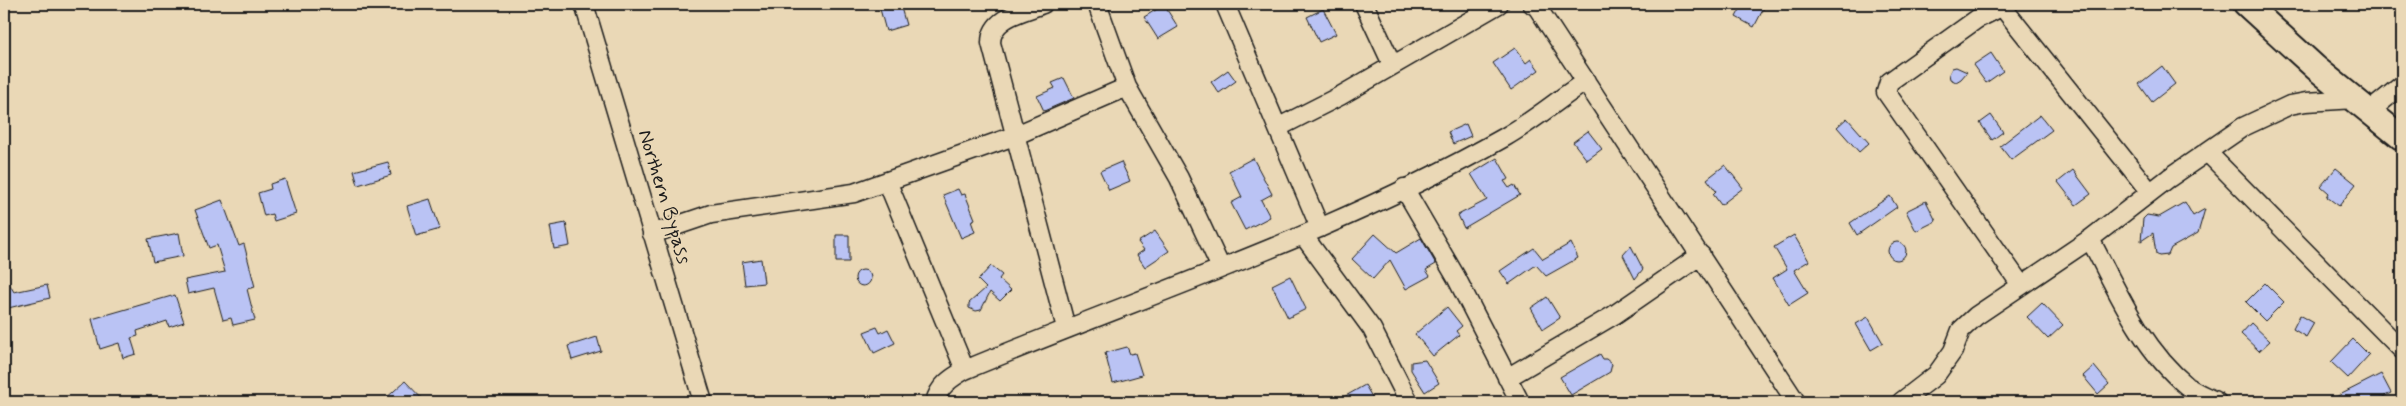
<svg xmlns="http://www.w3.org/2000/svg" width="2406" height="406" viewBox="0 0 2406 406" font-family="Mynerve,sans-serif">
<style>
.building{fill:#bac3f4;stroke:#1c1c1c}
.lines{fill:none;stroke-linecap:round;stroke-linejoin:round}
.street-casing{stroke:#1c1c1c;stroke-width:21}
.secondary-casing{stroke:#1c1c1c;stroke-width:28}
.street{stroke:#ead8b6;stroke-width:18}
.secondary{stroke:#ead8b6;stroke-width:24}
.labels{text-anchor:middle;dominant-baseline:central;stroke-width:4;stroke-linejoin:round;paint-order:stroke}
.street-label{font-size:20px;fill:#1c1c1c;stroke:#ead8b6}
</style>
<rect width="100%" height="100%" fill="#ead8b6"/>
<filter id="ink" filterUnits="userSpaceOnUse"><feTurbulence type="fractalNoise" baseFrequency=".02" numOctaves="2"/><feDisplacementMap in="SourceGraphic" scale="10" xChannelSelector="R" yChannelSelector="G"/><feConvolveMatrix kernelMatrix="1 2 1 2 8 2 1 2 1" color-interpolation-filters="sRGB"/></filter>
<g filter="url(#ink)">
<path class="building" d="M900,4L906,25L886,31L880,9Z
M1743,4H1766L1754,27L1736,17Z
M1164,5L1178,27L1158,39L1144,17Z
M1323,9L1336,34L1319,42L1307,17Z
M1515,48L1526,63L1531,59L1539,70L1511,90L1493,63Z
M1991,53L2003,71L1986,83L1973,65Z
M2162,66L2175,84L2152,102L2139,84Z
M1956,67L1967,72L1961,79L1956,82L1950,79L1949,74L1952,68Z
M1228,70L1236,81L1219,93L1211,82Z
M1064,78L1074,98L1044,111L1037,96L1055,88L1052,83Z
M1991,115L2003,132L1992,140L1980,123Z
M2040,115L2052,130L2011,160L2000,146Z
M1847,118L1869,143L1859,152L1837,127Z
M1466,124L1471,136L1453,144L1448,132Z
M1588,131L1602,149L1587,160L1573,142Z
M1253,158L1272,194L1261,200L1270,217L1245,230L1231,203L1242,197L1229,171Z
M1497,158L1509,179L1504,181L1509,188L1514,185L1520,195L1464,228L1458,215L1487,200L1471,174Z
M388,162L391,175L358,185L354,171Z
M1121,162L1130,181L1109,190L1100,171Z
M1725,165L1743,188L1721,205L1713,194L1716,191L1707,179Z
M2336,168L2356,184L2339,206L2327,197L2329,193L2321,186Z
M2073,170L2091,194L2076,205L2058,182Z
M285,179L296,214L274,221L272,214L264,216L258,193L271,189L270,184Z
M958,189L961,195L965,194L975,219L971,221L975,232L961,238L943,195Z
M1890,196L1897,207L1857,235L1850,223Z
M430,199L440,229L416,236L407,206Z
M222,200L239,246L244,244L255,287L247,289L255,320L233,325L231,318L223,320L214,288L188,294L185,280L225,272L217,245L209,248L195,210Z
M1926,201L1936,221L1916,231L1906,211Z
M2185,202L2193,216L2205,209L2198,233L2171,248L2168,255L2159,256L2156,254L2153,233L2141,241L2143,219L2147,215L2159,217Z
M566,223L570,246L554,249L550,226Z
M1155,231L1169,251L1145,267L1137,255L1144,250L1138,242Z
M179,233L183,256L153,262L148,239Z
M1375,234L1396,253L1421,238L1436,264L1426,270L1430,276L1406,289L1390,260L1373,279L1352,259Z
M836,235H849V262H836Z
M1794,235L1809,261L1794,270L1808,293L1789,305L1773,278L1787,269L1774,247Z
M1888 251a9 9 0 1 1 18 0a9 9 0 1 1-18 0Z
M1571,243L1578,258L1546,276L1536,265L1509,284L1500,271L1534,248L1543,259Z
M1631,246L1643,269L1635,279L1623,255Z
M761,259L764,283L745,285L742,262Z
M991,266L1002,275L999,279L1011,290L1000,301L990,292L981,310L976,311L969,308V303L986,288L978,280Z
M855 278a8 8 0 1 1 16 0a8 8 0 1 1-16 0Z
M4,275L14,292L47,285L50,298L4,309Z
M1290,276L1306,309L1288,318L1272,285Z
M2265,283L2284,302L2265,321L2246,302Z
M175,295L184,322L169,327L167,321L137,331L138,336L131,338L136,354L123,358L119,343L100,349L92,319Z
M1547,297L1560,318L1543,329L1531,308Z
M2042,303L2063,325L2048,339L2027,317Z
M1447,307L1462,326L1456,331L1459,335L1433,356L1415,334Z
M2300,315L2314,323L2306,337L2293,329Z
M1868,317L1883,343L1871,350L1856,324Z
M2251,323L2270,341L2259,351L2241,334Z
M877,327L880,333L888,329L895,343L874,353L864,332Z
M597,337L601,351L572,360L568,346Z
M2353,339L2369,355L2348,378L2331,362Z
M1127,347L1130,354L1135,353L1142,375L1113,383L1105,353Z
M1600,354L1603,359H1606L1612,364L1610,372L1571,395L1560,377Z
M1425,360L1439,383L1425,392L1411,370V362Z
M2094,366L2109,384L2098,394L2083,376Z
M2381,374L2391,393L2373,402H2326Z
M405,381L425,402H382Z
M1365,385L1375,402H1335Z"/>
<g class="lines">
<g class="street-casing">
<path id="street" d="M584,4L703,402
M1043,4C1023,12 991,17 991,43L1066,328
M1097,4L1127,87L1179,178L1221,268
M1225,4L1320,228
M1364,4L1392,64
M1532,4L1537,7L1796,402
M2000,4L2150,192
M2007,4L1977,19L1889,82L1886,92L2021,285
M2370,111L2402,85
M1279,127L1340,96L1499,4
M2207,152L2402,350
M887,181L965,370
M1404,188L1456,277L1520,402
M652,234L711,214L854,193L1014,136L1127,87
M1303,235L1372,329L1409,402
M2090,239C2117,290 2141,348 2187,386C2196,393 2208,397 2217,402
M1507,378L1614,315L1701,255
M935,402C939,386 951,378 965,370C1145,295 1334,234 1505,137C1533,121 1559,99 1586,81
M1901,402L1936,375L1953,351L1961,330L1976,316L2090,239L2169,178L2243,127L2290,105L2306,102L2356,99"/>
</g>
<g class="secondary-casing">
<path id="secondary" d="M2246,4L2316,68L2402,138"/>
</g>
<use href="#street" class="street"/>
<use href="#secondary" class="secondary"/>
</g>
</g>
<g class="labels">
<g class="street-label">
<text transform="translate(664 197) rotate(73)">Northern Bypass</text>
</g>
</g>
<rect width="2406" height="406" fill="none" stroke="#ead8b6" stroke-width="20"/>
<rect x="10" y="10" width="2386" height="386" fill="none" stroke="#1c1c1c" stroke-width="2" filter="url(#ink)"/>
</svg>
